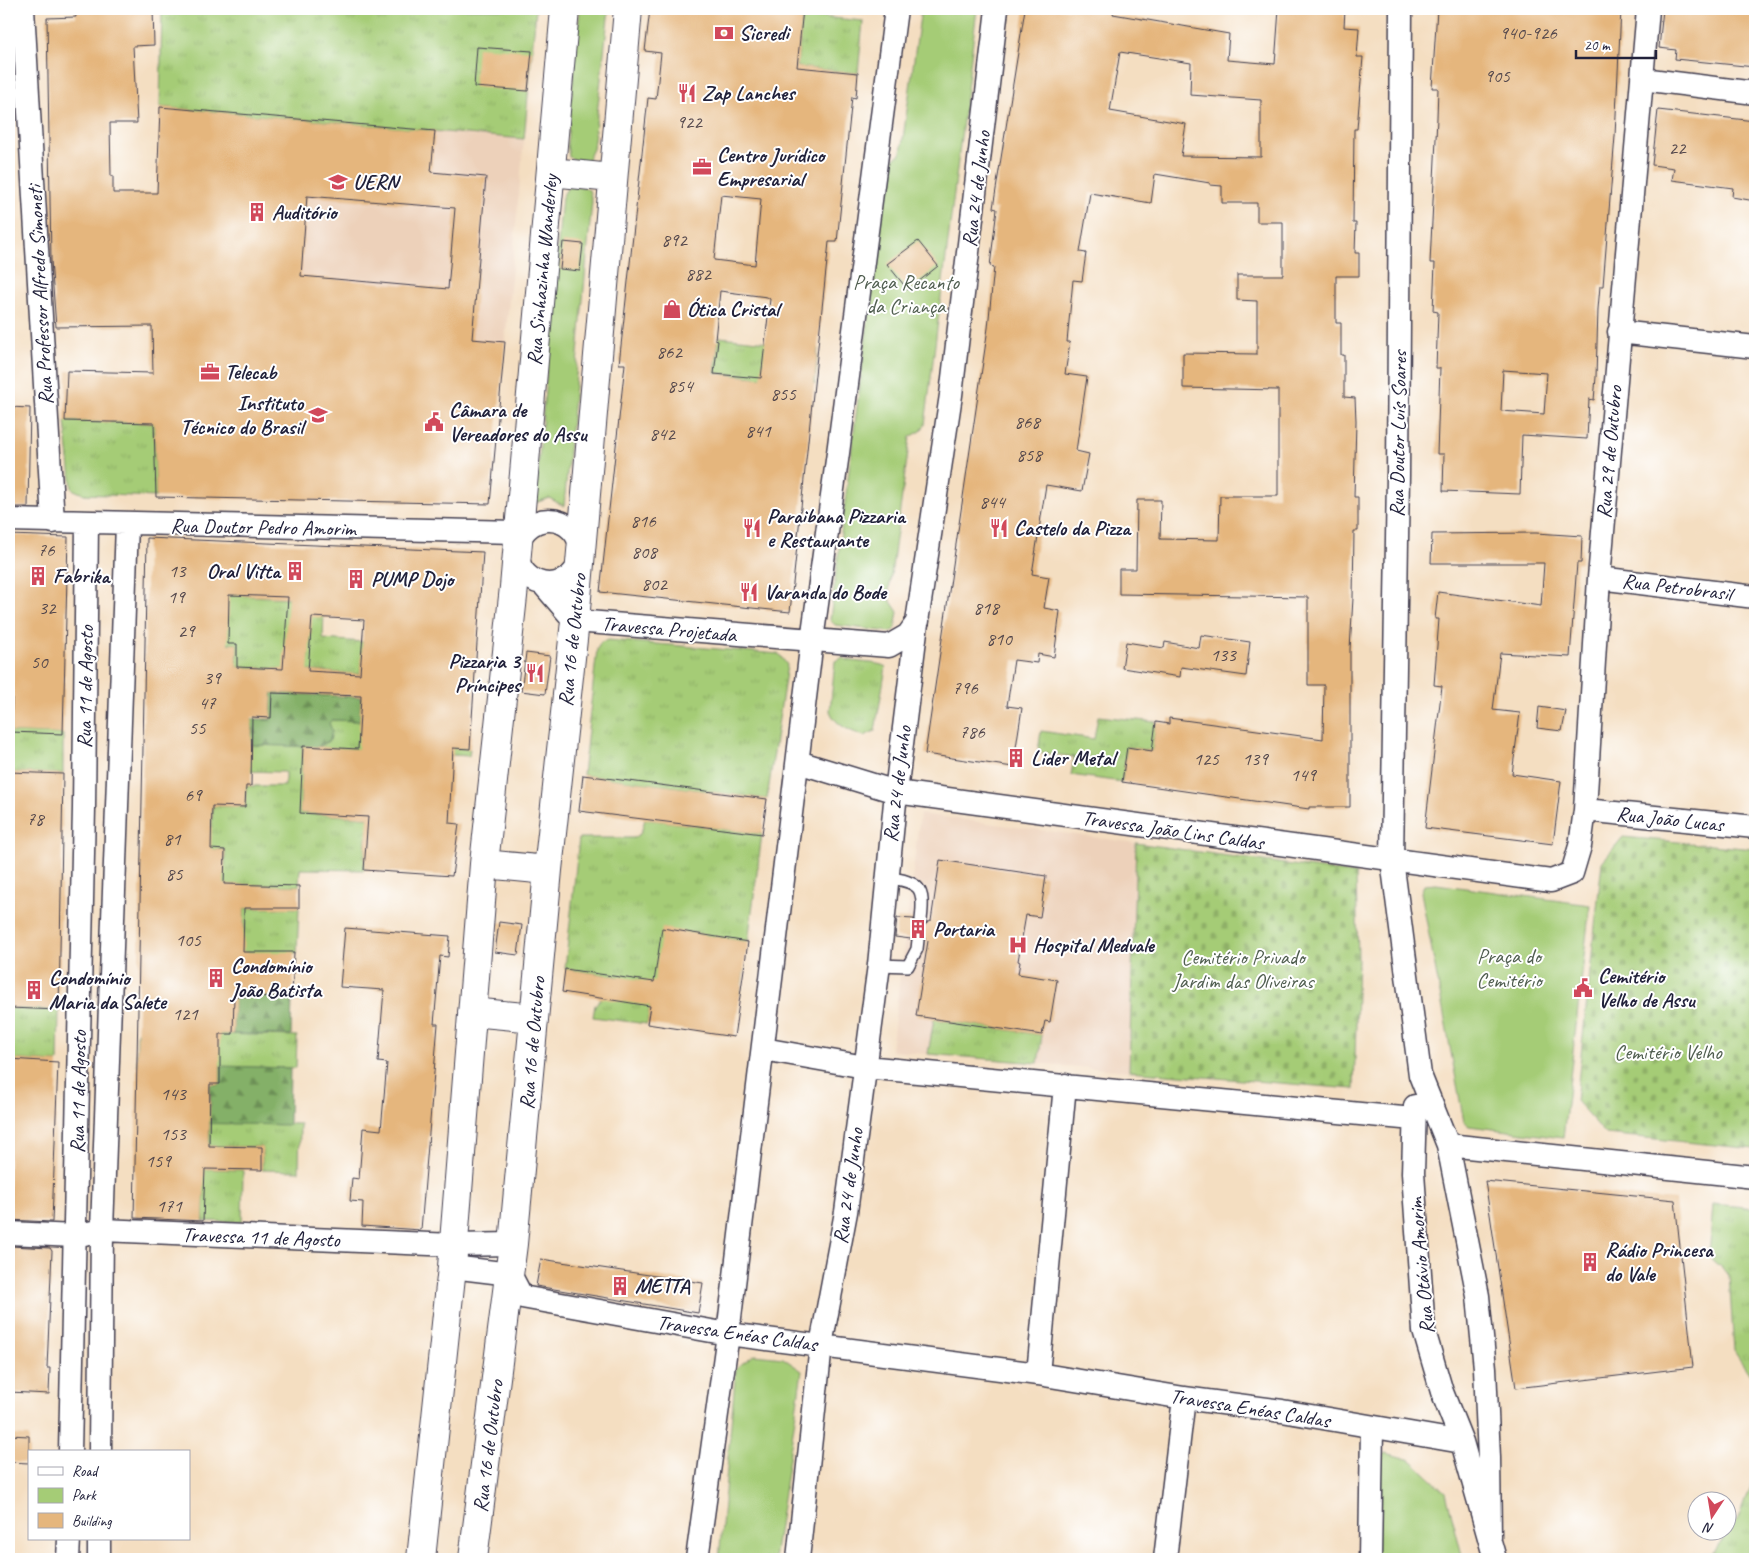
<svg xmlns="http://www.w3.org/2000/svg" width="1764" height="1568" viewBox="0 0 1764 1568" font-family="Caveat,sans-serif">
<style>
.built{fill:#edd1ba}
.grass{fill:url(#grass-tufts);stroke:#647758}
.forest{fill:url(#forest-firs);stroke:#536951}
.cemetery{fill:url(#cemetery-stones);stroke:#647758}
.green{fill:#a5cc76;stroke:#647758}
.building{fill:#e5b67d;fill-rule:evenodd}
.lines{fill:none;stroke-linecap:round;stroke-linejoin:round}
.service-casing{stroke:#423e4f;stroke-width:14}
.minor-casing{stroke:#423e4f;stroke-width:25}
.tertiary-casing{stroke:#423e4f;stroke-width:30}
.service{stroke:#fff;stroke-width:11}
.minor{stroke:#fff;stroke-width:22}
.tertiary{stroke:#fff;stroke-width:28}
.labels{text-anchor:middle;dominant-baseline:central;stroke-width:4;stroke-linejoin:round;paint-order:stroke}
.number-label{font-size:19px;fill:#53474c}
.poi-label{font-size:21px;font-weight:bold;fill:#22223b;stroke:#fff;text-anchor:start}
.street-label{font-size:21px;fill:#22223b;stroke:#fff}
.park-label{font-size:21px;fill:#505e50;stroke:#fff}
</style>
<defs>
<pattern id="grass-tufts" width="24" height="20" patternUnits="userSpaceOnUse" patternTransform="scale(1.25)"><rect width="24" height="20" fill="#a5cc76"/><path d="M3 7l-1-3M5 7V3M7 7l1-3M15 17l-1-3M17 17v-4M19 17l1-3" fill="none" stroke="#8eaf67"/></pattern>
<pattern id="forest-firs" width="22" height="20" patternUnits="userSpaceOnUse" patternTransform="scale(1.25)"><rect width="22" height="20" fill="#84b067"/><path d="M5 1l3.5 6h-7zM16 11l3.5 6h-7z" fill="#6c8f56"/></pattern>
<pattern id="cemetery-stones" width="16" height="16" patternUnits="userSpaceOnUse" patternTransform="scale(1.25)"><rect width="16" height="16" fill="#a5cc76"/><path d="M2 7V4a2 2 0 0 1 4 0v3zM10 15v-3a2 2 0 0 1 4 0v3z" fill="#8eaf67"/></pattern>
</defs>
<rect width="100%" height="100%" fill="#fff"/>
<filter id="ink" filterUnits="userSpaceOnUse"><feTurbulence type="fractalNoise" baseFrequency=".02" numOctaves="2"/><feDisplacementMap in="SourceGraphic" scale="10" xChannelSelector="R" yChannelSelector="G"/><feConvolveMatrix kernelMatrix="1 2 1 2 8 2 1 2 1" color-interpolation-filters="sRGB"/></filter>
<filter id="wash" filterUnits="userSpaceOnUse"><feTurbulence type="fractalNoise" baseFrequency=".0096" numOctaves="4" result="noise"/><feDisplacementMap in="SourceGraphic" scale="20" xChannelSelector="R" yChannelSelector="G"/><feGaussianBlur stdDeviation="1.12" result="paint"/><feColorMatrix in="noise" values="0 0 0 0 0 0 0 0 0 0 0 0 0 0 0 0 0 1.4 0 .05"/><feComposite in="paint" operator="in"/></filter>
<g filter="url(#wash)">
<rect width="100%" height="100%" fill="#f4dec1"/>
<path class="built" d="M160,107L524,139L505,342L152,312Z
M920,814L1136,843L1129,1071L891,1051Z"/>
<path class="grass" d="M162,9H536L524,139L160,107Z
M802,15L863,21L858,73L797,67Z
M719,337L818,347L815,384L715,373Z
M65,421L154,423L156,497L83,494L72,489Z
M207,587L231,595L308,599L324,611L323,639L363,642L360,674L296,670L294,694L278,693L280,669L237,667V644H228Z
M608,640L779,654L787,665L767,799L583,775L597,649L601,642Z
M842,658C856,664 877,661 886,667L875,731L864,736C850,731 835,725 830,711L835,661Z
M9,704H11V732L63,734V774L9,772Z
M1098,716L1156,722L1152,751L1127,747L1122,782L1071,775L1074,757L1038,752L1041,731L1094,739Z
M332,720L360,721L399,744L470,749L469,756L318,747L330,740L329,723Z
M240,744L303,746L300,813L405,820L403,840L366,837L364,870L300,869L299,886L208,884L209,866H225V850L204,849V827H212V806L245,807L246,786H285V772L239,771Z
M645,819L762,834L748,942L663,929L659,956L744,969L740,995L654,983L647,1024L593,1017L595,1005L620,977L565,969L579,838H634L641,833Z
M244,908H299L297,953L237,952V929H244Z
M9,1008L59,1010L58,1062L9,1059Z
M934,1019L1042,1035L1038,1063L928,1054Z
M137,1032L297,1036L296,1068L137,1065Z
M210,1123L300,1124L299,1171L262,1170V1147L209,1146Z
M135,1167L243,1170L242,1222L203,1221L204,1193Z
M1713,1204L1755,1208V1378L1750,1375L1734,1351L1729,1275L1709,1257Z
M1755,1474V1559H1708L1738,1519Z"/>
<path class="forest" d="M272,693L361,697L360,721L332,720L329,723L332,730L330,740L318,747L251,745V719H271Z
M234,996L292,997L291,1035L233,1034Z
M220,1066L290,1068L289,1125L191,1123L210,1106V1084H220Z"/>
<path class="cemetery" d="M1623,837L1755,849V1149L1606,1134L1576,1101L1602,862Z
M1136,843L1356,874L1358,959L1354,1089L1129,1071Z"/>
<path class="green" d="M580,9H609L593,149L587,161H578L569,157L567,144Z
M921,9H977L925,425L921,431L910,437L888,597L898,612L895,629L891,632L835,625L830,620L888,163L901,153Z
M568,187H583L589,190L592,201L564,506L549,498L535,503L562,197Z
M1436,884L1590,905L1563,1138L1469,1126L1464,1122L1421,892L1424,885Z
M754,1355L783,1358L802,1371L774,1559H719L736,1368Z
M1386,1453L1411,1460L1446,1493L1463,1559H1371L1370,1466Z"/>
<g id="blocks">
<path class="building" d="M75,9H153L154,45L133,46L137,123H110L111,176H113V193H157L160,107L435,131L431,172L486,177L472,339L505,342L490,504L156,497L154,423L65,421L67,371L153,373L152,326L56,327L51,260L47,18L76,17ZM307,196L455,208L448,289L301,276Z
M650,9H803L797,67L858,73L856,98L852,97L837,242H829L790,612L600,592L625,364H619L644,135L648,98L656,99L661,53L645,51ZM721,195L761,199L755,265L714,260ZM720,291L767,297L770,299L761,378L714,374L718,341L715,340Z
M1025,9H1114L1113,14L1229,34L1227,60L1275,64L1279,9H1345L1344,27L1359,28L1357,57H1363L1357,129H1354L1353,223H1356L1355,253H1359V276H1336V323H1341V355H1344V397L1355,398L1356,421L1354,497H1358V531H1354L1353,598L1350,649V807H1309V809L1122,782L1127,747L1152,751L1156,722L1169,724V718L1323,739L1324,685H1308V597L1119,594V569H1136L1137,500H1161L1160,539L1219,540L1220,496H1278V390L1183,388V353L1257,354V301L1237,300V275H1283V222H1257V203H1222V186L1210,185V183L1155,174L1151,203L1090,193L1080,252L1086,253L1082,281L1073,280L1067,342H1070L1065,374L1087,377L1076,451L1089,454L1082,491L1046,485L1032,574L1049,577L1044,608L1060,611L1054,657L1038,654L1037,663L1014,660L1007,706L1022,708L1013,767L925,754L988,328L994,267L990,266L997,209L993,208ZM1120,52L1191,63L1190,95L1261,100V157L1181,156L1186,124L1110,111Z
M1437,9H1621L1615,136L1603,286H1600L1598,309L1596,377L1594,400L1589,399L1587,439L1522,435L1520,494L1443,491L1444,454H1437L1440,368H1436L1438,312L1433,311L1435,263H1430L1437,118L1438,88H1432ZM1503,370L1547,373L1544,414L1501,411Z
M1663,9H1755V67L1675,59L1676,50L1659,48Z
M477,47L532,51L528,91L474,87Z
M1658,110L1755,121V201L1732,197L1733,188L1672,180L1674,168L1652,165Z
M918,241L938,266L908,290L887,264Z
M563,242L583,244L580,271L560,269Z
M9,407L30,408L28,507H9Z
M1536,533L1582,536L1581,563H1577L1570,657L1500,653L1493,710L1520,713L1512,774L1561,781L1553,844L1425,828L1442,686L1434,685L1439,619H1435L1438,592L1541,606L1544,563H1431L1432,534Z
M9,535L68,537L63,734L11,732L13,670H9Z
M147,538L483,552L470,749L453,748L449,823L459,824L452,876L364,870L368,817L300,813L303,746L358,749L361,696L272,693L271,718L252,717L251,786H246L245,807L212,806L211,849L225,850L224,884L299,886V908H244L243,952H294L292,997L234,996L233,1034H220V1084H210L209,1146L262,1147V1170L205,1169L203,1221L134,1218ZM229,595L288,597L283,669L237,667V644H228ZM312,617L364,620L360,674L308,671Z
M1201,635L1250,642L1246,676L1181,667L1180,677L1122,668L1126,642L1164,648L1165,642L1199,648Z
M526,653L550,656L545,694L521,691Z
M1539,707L1566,711L1562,731L1537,728Z
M9,772L63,774L59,1010L9,1008Z
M583,775L767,799L762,834L579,811Z
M940,860L1046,876L1040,917L1026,915L1018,961L1020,962L1018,974L1057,980L1050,1022L1045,1021L1042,1035L916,1016L928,941L919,933H915L911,939L895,937L897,918L914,919V924L920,927L931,921Z
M499,922L522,925L518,955L495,952Z
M345,928L450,936L448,957L440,956L434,1024H438L421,1230L362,1226L363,1202L350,1201L352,1178L359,1179L363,1128L381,1130L387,1063L378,1062L384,990L340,987Z
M662,928L748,942L734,1037L647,1024L650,1006L562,992L565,969L654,982Z
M9,1059L58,1062L52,1222L9,1220Z
M1485,1181L1675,1200L1693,1367L1516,1388Z
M9,1246L50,1248L52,1251L47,1368H50L49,1394L9,1392Z
M541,1259L703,1283L698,1313L536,1286Z
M9,1435L29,1436V1463L9,1462Z"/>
</g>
</g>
<g filter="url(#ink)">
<use href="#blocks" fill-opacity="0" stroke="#423e4f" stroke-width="1"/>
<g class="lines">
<g class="service-casing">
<path id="service" d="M887,877C920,883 925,886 921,920
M879,965L908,966L917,949L918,940"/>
</g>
<g class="minor-casing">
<path id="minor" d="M23,9L53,522
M1401,9L1398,475L1392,860L1420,1075L1448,1145L1478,1296L1485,1368L1489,1458L1490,1537
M1642,79L1755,93
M1619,332L1755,347
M517 552a32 32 0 1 1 64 0a32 32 0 1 1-64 0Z
M9,520L518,532
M1599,578L1755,597
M543,584L575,621L889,646L908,635L918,621
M798,762L896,792L1551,881L1572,873L1580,846L1585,810L1599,578L1648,9
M1585,810L1755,827
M763,1049L865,1067L1413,1119
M1415,1106L1413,1173L1424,1331L1442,1392L1462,1442L1495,1559
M1448,1145L1755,1177
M9,1233L75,1236L102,1230L453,1245L513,1244
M452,1267L510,1274L522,1297L728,1334L1038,1374L1184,1398L1282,1411L1462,1442
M1038,1374L1065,1085
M70,1452L84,808L87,523
M100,1452L102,1230L127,524
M68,1559L69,1539
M99,1559V1539
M697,1559L728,1334L812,640L838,453L896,9
M798,1559L821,1345L846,1212L879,965L896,792L918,615L951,395L997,9
M1165,1559L1184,1398
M1370,1559L1372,1428"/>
</g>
<g class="tertiary-casing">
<path id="tertiary" d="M551,172L612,178
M484,864L548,870
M472,1012L534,1018
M421,1559L452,1267L484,864L514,587L565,9
M473,1559L513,1244L548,870L575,621L628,9"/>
</g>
<use href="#service" class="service"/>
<use href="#minor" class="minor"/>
<use href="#tertiary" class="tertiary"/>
</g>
</g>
<defs>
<g id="bank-bare" transform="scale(1.5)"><path d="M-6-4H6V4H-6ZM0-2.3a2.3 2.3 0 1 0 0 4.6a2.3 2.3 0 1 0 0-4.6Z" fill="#d1495b" stroke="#fff" stroke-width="2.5" paint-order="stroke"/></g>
<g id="restaurant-bare" transform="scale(1.5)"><path d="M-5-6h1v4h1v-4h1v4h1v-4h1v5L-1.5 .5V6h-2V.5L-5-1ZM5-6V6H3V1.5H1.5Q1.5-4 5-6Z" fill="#d1495b" stroke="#fff" stroke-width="2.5" paint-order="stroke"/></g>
<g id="office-bare" transform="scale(1.5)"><path d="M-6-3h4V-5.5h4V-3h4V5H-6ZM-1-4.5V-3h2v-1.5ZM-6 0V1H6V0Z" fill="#d1495b" stroke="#fff" stroke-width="2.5" paint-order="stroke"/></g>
<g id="university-bare" transform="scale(1.5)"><path d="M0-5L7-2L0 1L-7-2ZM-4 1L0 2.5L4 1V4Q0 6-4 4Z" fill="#d1495b" stroke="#fff" stroke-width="2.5" paint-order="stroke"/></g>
<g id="building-bare" transform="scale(1.5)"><path d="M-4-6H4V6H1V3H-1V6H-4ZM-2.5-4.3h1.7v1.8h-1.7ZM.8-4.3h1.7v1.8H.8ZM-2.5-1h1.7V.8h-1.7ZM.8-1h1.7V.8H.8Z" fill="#d1495b" stroke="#fff" stroke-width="2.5" paint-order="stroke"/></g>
<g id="shop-bare" transform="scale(1.5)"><path d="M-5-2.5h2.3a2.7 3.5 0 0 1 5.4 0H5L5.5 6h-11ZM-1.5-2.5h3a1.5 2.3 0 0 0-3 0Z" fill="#d1495b" stroke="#fff" stroke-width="2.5" paint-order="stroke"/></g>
<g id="school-bare" transform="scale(1.5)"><path d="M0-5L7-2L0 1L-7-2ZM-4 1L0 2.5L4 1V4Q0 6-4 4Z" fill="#d1495b" stroke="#fff" stroke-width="2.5" paint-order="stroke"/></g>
<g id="civic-bare" transform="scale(1.5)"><path d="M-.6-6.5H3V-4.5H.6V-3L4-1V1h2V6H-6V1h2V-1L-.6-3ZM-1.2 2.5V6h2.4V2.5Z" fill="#d1495b" stroke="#fff" stroke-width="2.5" paint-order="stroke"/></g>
<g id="hospital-bare" transform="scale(1.5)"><path d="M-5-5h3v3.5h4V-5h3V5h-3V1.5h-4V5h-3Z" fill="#d1495b" stroke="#fff" stroke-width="2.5" paint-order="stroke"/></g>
</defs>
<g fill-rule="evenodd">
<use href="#bank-bare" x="724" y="33"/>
<use href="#restaurant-bare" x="687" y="93"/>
<use href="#office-bare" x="702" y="167"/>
<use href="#university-bare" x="338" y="182"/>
<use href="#building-bare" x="257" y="212"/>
<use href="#shop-bare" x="672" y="309"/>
<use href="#office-bare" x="210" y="372"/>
<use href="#school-bare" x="318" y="415"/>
<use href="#civic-bare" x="434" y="422"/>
<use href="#restaurant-bare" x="752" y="528"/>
<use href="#restaurant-bare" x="999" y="528"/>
<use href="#building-bare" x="295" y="571"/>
<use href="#building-bare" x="38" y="576"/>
<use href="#building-bare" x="356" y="579"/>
<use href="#restaurant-bare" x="749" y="592"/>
<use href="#restaurant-bare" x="535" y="673"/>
<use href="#building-bare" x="1016" y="758"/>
<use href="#building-bare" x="918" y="929"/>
<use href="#hospital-bare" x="1018" y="945"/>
<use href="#building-bare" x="216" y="978"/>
<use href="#civic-bare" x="1583" y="988"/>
<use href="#building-bare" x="34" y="990"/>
<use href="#building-bare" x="1590" y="1262"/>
<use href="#building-bare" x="620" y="1286"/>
</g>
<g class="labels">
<g class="number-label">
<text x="1528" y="33">940-926</text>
<text x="1497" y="76">905</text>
<text x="689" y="122">922</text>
<text x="1677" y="148">22</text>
<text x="674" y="240">892</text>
<text x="698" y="274">882</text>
<text x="669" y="352">862</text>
<text x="680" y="386">854</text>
<text x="783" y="394">855</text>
<text x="1027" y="422">868</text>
<text x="758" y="431">841</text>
<text x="662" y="434">842</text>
<text x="1029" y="455">858</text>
<text x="992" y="502">844</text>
<text x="643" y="521">816</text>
<text x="46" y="550">76</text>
<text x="644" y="552">808</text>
<text x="177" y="571">13</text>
<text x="654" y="584">802</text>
<text x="176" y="597">19</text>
<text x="47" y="608">32</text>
<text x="986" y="608">818</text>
<text x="186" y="631">29</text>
<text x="999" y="639">810</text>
<text x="1223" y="655">133</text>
<text x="39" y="662">50</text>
<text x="212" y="678">39</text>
<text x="965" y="688">796</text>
<text x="207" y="703">47</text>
<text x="197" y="728">55</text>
<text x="972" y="732">786</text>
<text x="1206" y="759">125</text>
<text x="1255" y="759">139</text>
<text x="1303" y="775">149</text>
<text x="193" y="795">69</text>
<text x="35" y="819">78</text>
<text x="172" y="839">81</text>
<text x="174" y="874">85</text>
<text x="188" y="940">105</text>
<text x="185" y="1014">121</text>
<text x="173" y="1094">143</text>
<text x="173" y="1134">153</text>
<text x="158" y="1161">159</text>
<text x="169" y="1206">171</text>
</g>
<g class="poi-label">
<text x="739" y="33">Sicredi</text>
<text x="702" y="93">Zap Lanches</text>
<text x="717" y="155">Centro Jurídico<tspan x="717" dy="24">Empresarial</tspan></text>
<text x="353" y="182">UERN</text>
<text x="272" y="212">Auditório</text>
<text x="687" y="309">Ótica Cristal</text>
<text x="225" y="372">Telecab</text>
<text x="303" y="403" text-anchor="end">Instituto<tspan x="303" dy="24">Técnico do Brasil</tspan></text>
<text x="449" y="410">Câmara de<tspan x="449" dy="24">Vereadores do Assu</tspan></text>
<text x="767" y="516">Paraibana Pizzaria<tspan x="767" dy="24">e Restaurante</tspan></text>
<text x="1014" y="528">Castelo da Pizza</text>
<text x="280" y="571" text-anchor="end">Oral Vitta</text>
<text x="53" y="576">Fabrika</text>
<text x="371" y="579">PUMP Dojo</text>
<text x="764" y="592">Varanda do Bode</text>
<text x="520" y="661" text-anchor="end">Pizzaria 3<tspan x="520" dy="24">Príncipes</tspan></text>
<text x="1031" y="758">Lider Metal</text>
<text x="933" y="929">Portaria</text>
<text x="1033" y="945">Hospital Medvale</text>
<text x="231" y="966">Condomínio<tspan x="231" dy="24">João Batista</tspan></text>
<text x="1598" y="976">Cemitério<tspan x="1598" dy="24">Velho de Assu</tspan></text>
<text x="49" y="978">Condomínio<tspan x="49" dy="24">Maria da Salete</tspan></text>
<text x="1605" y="1250">Rádio Princesa<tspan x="1605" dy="24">do Vale</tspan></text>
<text x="635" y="1286">METTA</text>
</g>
<g class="street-label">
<text transform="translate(976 189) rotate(-83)">Rua 24 de Junho</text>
<text transform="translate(542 270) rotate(-85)">Rua Sinhazinha Wanderley</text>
<text transform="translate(40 295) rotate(-93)">Rua Professor Alfredo Simoneti</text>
<text transform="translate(1398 434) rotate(-89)">Rua Doutor Luís Soares</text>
<text transform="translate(1609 452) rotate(-85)">Rua 29 de Outubro</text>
<text transform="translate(263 527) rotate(1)">Rua Doutor Pedro Amorim</text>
<text transform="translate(1677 587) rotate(7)">Rua Petrobrasil</text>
<text transform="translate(669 629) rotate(5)">Travessa Projetada</text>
<text transform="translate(572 640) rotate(-84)">Rua 16 de Outubro</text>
<text transform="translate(85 687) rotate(-89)">Rua 11 de Agosto</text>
<text transform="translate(897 784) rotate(-83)">Rua 24 de Junho</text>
<text transform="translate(1670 819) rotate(6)">Rua João Lucas</text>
<text transform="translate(1173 830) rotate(8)">Travessa João Lins Caldas</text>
<text transform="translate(532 1043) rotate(-85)">Rua 16 de Outubro</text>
<text transform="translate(78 1092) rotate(-89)">Rua 11 de Agosto</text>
<text transform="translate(848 1186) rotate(-82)">Rua 24 de Junho</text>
<text transform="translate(261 1237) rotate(2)">Travessa 11 de Agosto</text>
<text transform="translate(1421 1266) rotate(-95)">Rua Otávio Amorim</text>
<text transform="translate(737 1333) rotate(8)">Travessa Enéas Caldas</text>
<text transform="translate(1250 1408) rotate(9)">Travessa Enéas Caldas</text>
<text transform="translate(488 1446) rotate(-83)">Rua 16 de Outubro</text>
</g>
<g class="park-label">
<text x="906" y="282">Praça Recanto<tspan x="906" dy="24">da Criança</tspan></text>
<text x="1509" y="956">Praça do<tspan x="1509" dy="24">Cemitério</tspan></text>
<text x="1243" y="957">Cemitério Privado<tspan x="1243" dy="24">Jardim das Oliveiras</tspan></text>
<text x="1668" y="1052">Cemitério Velho</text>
</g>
</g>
<rect width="1764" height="1568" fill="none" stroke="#fff" stroke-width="30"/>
<rect x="28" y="1450" width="162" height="90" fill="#ffffff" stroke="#a7a7b1"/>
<rect x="38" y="1467" width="25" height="8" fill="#ffffff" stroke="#a7a7b1"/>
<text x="72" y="1476" font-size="15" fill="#22223b">Road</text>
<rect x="38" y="1488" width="25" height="15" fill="#a5cc76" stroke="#a7a7b1"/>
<text x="72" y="1500" font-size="15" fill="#22223b">Park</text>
<rect x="38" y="1513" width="25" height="15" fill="#e5b67d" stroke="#a7a7b1"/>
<text x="72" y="1526" font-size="15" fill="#22223b">Building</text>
<g transform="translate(1712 1516) rotate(192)"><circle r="24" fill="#ffffff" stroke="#a7a7b1"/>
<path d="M0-4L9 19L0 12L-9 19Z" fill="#d1495b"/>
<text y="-8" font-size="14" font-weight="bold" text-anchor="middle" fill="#22223b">N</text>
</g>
<path d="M1576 50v8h80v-8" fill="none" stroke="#22223b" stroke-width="2.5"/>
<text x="1584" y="50" font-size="15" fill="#22223b" stroke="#ffffff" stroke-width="4" paint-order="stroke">20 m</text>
</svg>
